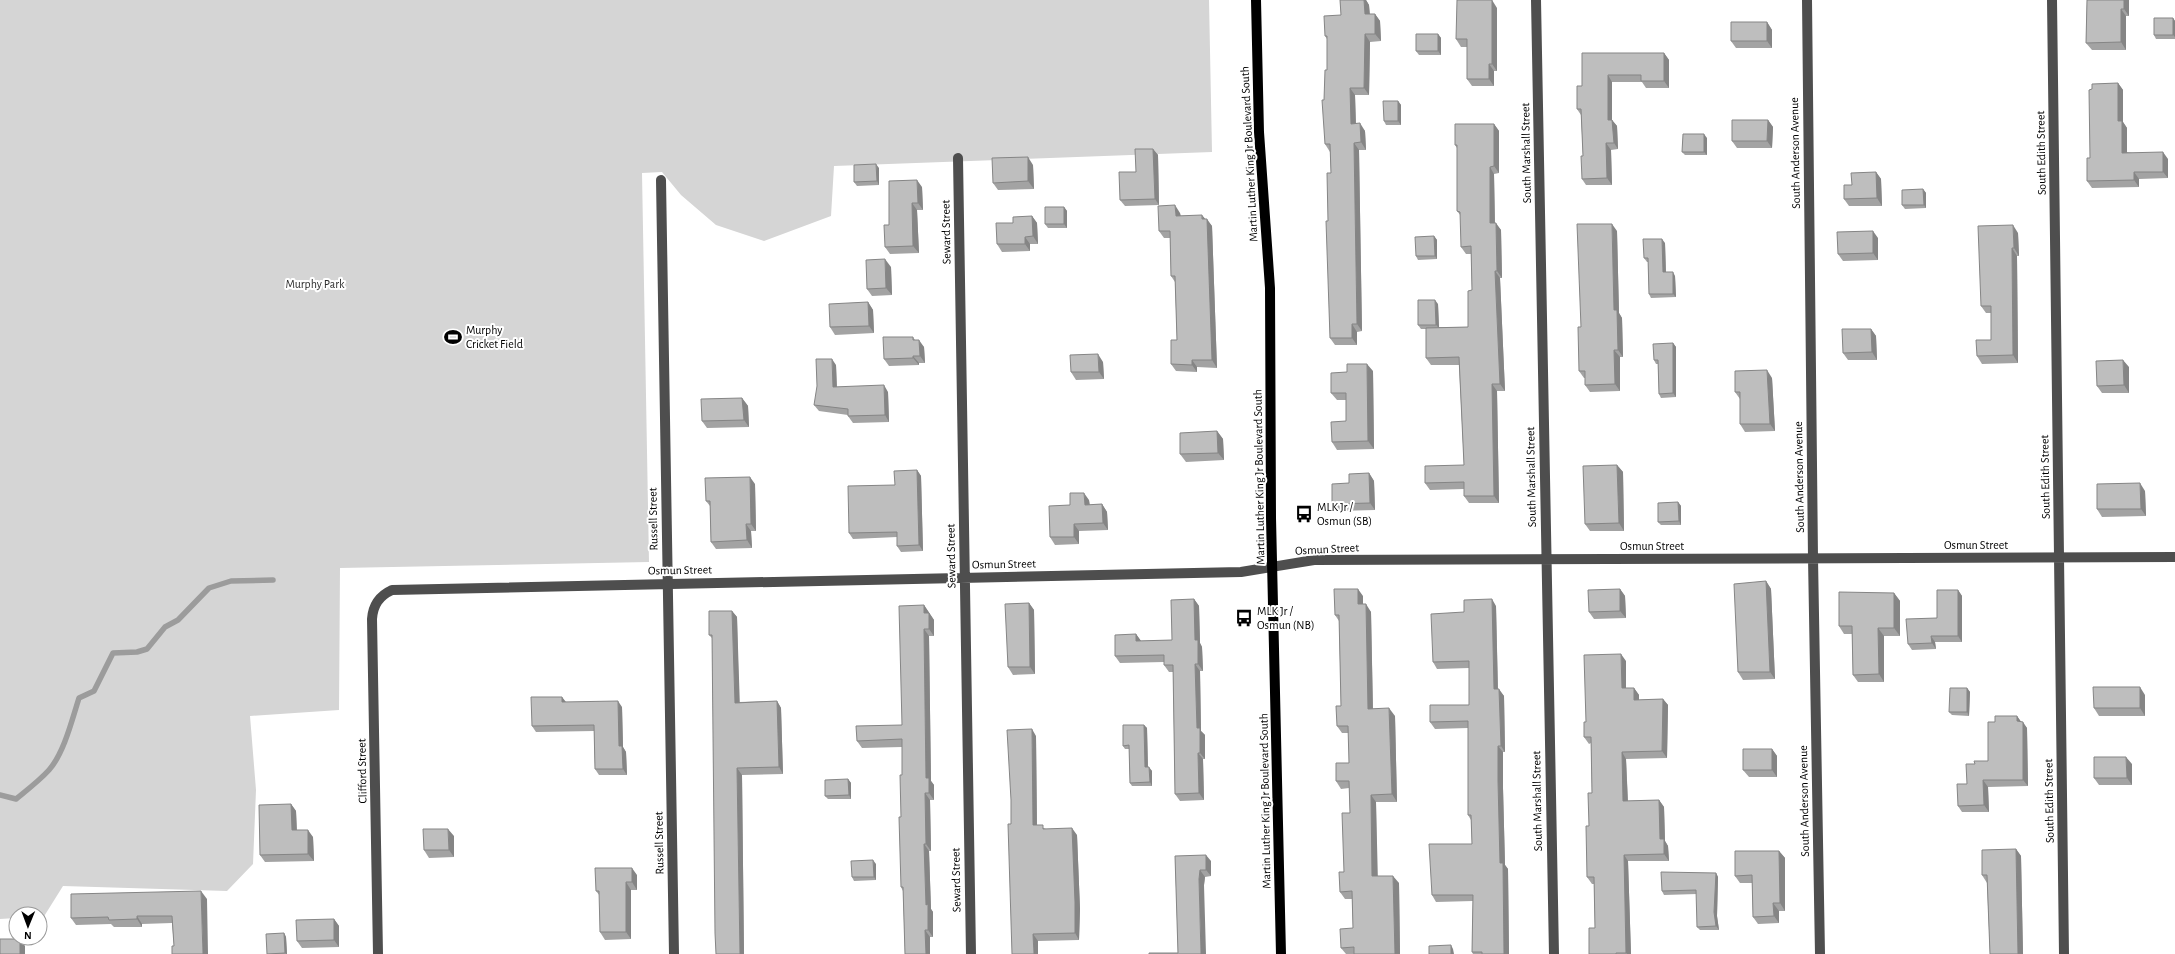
<svg xmlns="http://www.w3.org/2000/svg" width="2175" height="954" viewBox="0 0 2175 954" font-family="'Alegreya Sans',sans-serif">
<style>
.green{fill:#d5d5d5}
.lines{fill:none;stroke-linecap:round;stroke-linejoin:round}
.stream{stroke:#9c9c9c;stroke-width:5.5}
.minor{stroke:#4e4e4e;stroke-width:10}
.major{stroke:#000;stroke-width:10}
.wall{fill:#a3a3a3}
.shaded-wall{fill:#858585}
.building{fill:#bebebe;stroke:#858585}
.labels{text-anchor:middle;dominant-baseline:central;stroke-width:4;stroke-linejoin:round;paint-order:stroke}
.street-label{font-size:12px;fill:#000;stroke:#fff}
.park-label{font-size:12px;fill:#2c2c2c;stroke:#fff}
.poi-label{font-size:12px;fill:#000;stroke:#fff;text-anchor:start}
</style>
<rect width="100%" height="100%" fill="#fff"/>
<path class="green" d="M0,0H1209L1212,152L834,166L831,216L764,241L716,225L681,195L662,172L642,173L649,562L340,568L339,710L250,716L256,790L253,864L227,891L63,886L43,918H40V914H16V918L0,919Z"/>
<g class="lines">
<path class="stream" d="M0,795L16,799C27,790 39,781 49,770C64,753 72,720 79,698L94,691L113,653L137,652L147,649L165,627L178,620L209,588L231,581L273,580"/>
<path class="minor" d="M1536,0L1554,954
M1807,0L1813,558L1820,954
M2052,0L2064,954
M958,158L971,954
M661,180L674,954
M378,954L372,619C373,605 379,596 392,590L1241,572L1314,560L2175,557"/>
<path class="major" d="M1256,0L1259,132L1270,288L1271,518L1281,954"/>
</g>
<path class="wall" d="M1340,0H1366L1369,5L1370,14H1375L1380,21L1381,41L1370,42L1369,95H1355L1356,123L1365,131L1366,150H1359L1362,331L1357,332V345H1335L1330,338L1328,221L1331,173L1330,152L1325,144L1324,100L1327,70V39L1325,36L1341,15Z
M2087,0H2129V16H2126V50H2092L2086,43Z
M1497,8V71H1494V86H1472L1467,79V47H1461L1456,39Z
M2173,18L2175,21V39H2156L2154,35Z
M1767,22L1772,30V48H1736L1731,41Z
M1438,34L1441,38V55H1419L1416,51Z
M1664,53L1669,60V88H1646L1642,82H1612V120L1617,126L1618,149L1611,150L1612,185H1586L1582,179L1583,156L1581,115L1577,109L1582,86Z
M2118,83L2123,90V122L2127,128V152L2168,159V178L2139,179V187L2092,188L2087,181L2090,158L2092,89Z
M1398,101L1401,105V125H1386L1384,121Z
M1768,120L1773,127L1772,148H1737L1732,141Z
M1494,124L1499,131V173L1494,174L1495,223L1501,230L1502,278H1500L1505,391H1497L1499,503H1469L1464,496V489L1430,490L1425,483L1464,465L1459,365H1431L1426,358V329H1421L1418,325L1438,304L1439,327H1468L1472,290L1471,254H1466L1461,247V216L1457,211V148L1455,145Z
M1707,138V155H1685L1682,152Z
M1153,149L1158,155L1159,205L1125,206L1120,200L1136,172Z
M1033,165L1034,189L998,190L993,183Z
M879,168V185L857,186L854,182Z
M1876,172L1881,179L1882,206H1849L1844,199Z
M922,187L923,210H917L919,253L890,254L885,247L889,225Z
M1923,189L1926,193V208L1905,209L1902,205Z
M1064,207L1067,211V228H1048L1045,224Z
M1180,213L1181,216L1205,219L1212,226L1217,368L1197,367V372L1176,371L1171,364L1177,340L1175,282L1171,276L1170,238H1164L1159,231Z
M1032,216L1037,223L1038,244H1030V251L1002,252L997,244L1013,223Z
M1617,231L1619,313L1622,318L1623,357H1620V391L1590,392L1585,385V378H1584L1579,371L1581,327Z
M2018,233L2019,256H2017L2018,363L1982,364L1977,356L1991,340V313H1986L1981,306Z
M1434,236L1437,240V259L1418,260L1416,256Z
M1878,238V260L1843,261L1838,254Z
M1665,243L1666,272L1675,276L1676,297L1651,298L1649,294L1648,262H1647L1644,258Z
M891,267L892,295L872,296L867,289Z
M868,302L873,310L874,333L835,335L830,327Z
M1871,329L1876,336L1877,360H1848L1843,353Z
M913,337L915,340L924,347L925,363H919V365L889,366L884,359Z
M1673,343L1676,347V397L1661,398L1659,394L1658,364H1656L1654,360Z
M1103,362L1104,379L1076,380L1071,372Z
M836,365L837,387L888,392L889,422L853,423L848,416V415L819,411L814,405Z
M2129,367V393H2102L2097,386Z
M1373,371L1374,449L1337,450L1332,442L1346,421V400H1337L1331,393L1347,372Z
M1772,378L1775,431L1745,432L1740,424V399L1735,392Z
M742,398L748,406L749,427L707,428L702,421Z
M1217,431L1223,439L1224,460L1186,462L1180,454Z
M1617,465L1623,472L1624,531H1590L1585,524Z
M917,470L921,476L923,551L901,552L897,546V537L853,539L849,533L895,485Z
M1369,473L1374,481L1375,510L1337,511L1332,504L1349,483Z
M755,484L756,531H751L752,548L716,549L711,542L710,506L706,501Z
M2145,491L2146,516L2102,517L2097,509Z
M1089,500L1090,505L1102,504L1107,512L1108,530L1079,531V544L1055,545L1050,537L1070,505Z
M1678,502L1681,506V525H1661L1658,522Z
M1766,581L1771,589L1775,679L1743,680L1738,672Z
M1620,589L1625,596L1626,618L1594,619L1589,612Z
M1958,590L1962,596V642H1935L1936,649L1912,650L1908,644L1937,618Z
M1894,593L1900,601V636H1884V682H1858L1853,675L1852,634H1844L1839,626Z
M1363,596V604L1371,612L1373,709L1395,716L1397,802H1376L1377,876L1399,883L1400,954H1346L1341,948L1353,928L1352,899H1345L1340,892L1344,872L1350,813L1349,788L1341,789L1336,781L1349,763V733H1342L1337,726L1341,706L1339,621L1335,615Z
M1194,599L1199,606L1200,643L1202,647L1203,671H1200L1201,731L1205,735V759H1203L1204,800L1180,801L1175,794L1173,672H1169L1164,665V662L1120,663L1115,656L1136,634L1141,641L1172,640Z
M1029,603L1034,610L1035,674L1013,675L1008,667Z
M924,605L934,620V636H929L931,781L934,785V800H930L931,851H929L931,909L933,912V937H930V954H905L903,891L901,887L902,775V747L862,748L857,741L902,725Z
M1496,606L1498,689L1504,696L1505,752H1503V788L1505,865L1508,869L1509,954H1473L1472,952L1473,901L1436,902L1432,895L1472,844L1471,820L1468,815V728L1435,729L1430,722L1469,705V668L1437,669L1433,662L1464,612Z
M732,611L737,617L739,702L777,701L781,708L783,774L742,775L744,954H716L712,638L709,635Z
M1626,661V688H1634L1639,695V700L1663,699L1668,705L1667,758L1626,759L1628,801L1659,800L1664,807L1665,841L1668,846L1669,861H1628L1631,954H1589L1595,928L1594,884H1592L1587,877L1589,826L1592,793L1591,743L1589,744L1584,737L1586,722Z
M1967,688L1970,692L1969,716L1952,715L1949,712Z
M2145,695V716H2099L2094,708Z
M562,697L565,702L622,707L623,747L626,752L627,775H599L595,769L594,731L536,732L532,726Z
M2017,716L2021,722L2027,728L2028,786L1988,787L1989,812H1962L1958,806L1975,764L1988,761L1995,722Z
M1144,725L1147,728L1148,767L1152,771V786H1132L1130,783L1129,749H1125L1123,746Z
M1036,736L1037,825L1046,829L1077,835L1080,909L1079,940L1038,941L1012,945L1011,824Z
M1772,749L1777,756V777H1749L1743,770Z
M2132,764V785H2099L2094,778Z
M848,779L851,783V799H828L825,796Z
M291,804L296,811L297,830L313,837L314,861L265,862L260,855Z
M454,836V857L429,858L424,850Z
M2016,849L2021,856L2023,954H1990L1987,883L1982,875Z
M1779,851L1785,858V911H1779V923L1758,924L1753,917L1752,883H1740L1735,876Z
M1175,856L1211,861V876L1205,877L1204,885L1178,953Z
M876,864V880L854,881L852,877Z
M1716,873L1718,877L1717,916L1719,930H1700L1697,927V894L1664,895L1662,891Z
M637,875V890H631V939L605,940L600,932V896L596,891Z
M207,899L174,946L172,923L142,924V927H114L111,924L76,925L71,918Z
M334,919L339,926V947L302,948L297,941Z
M284,933L286,937L287,954H268Z"/>
<path class="shaded-wall" d="M1364,0H1366L1369,5L1370,21L1365,14Z
M1492,0L1497,8V71L1492,64Z
M2124,0H2129V16L2124,9Z
M2121,9L2126,16V50L2121,42Z
M1375,14L1380,21L1381,41L1375,34Z
M2173,18L2175,21V37L2173,35Z
M1767,22L1772,30V48L1767,41Z
M1365,34L1370,42L1369,95L1364,88Z
M1438,34L1441,38V55L1438,51Z
M1664,53L1669,60V88L1664,81Z
M1489,64L1494,71V86L1489,79Z
M1608,75L1612,82V120L1617,126L1618,149L1614,143L1608,120Z
M2118,83L2123,90V122L2127,128V159L2122,153L2118,121Z
M1350,88L1355,95L1356,131L1351,124Z
M1398,101L1401,105V125L1398,121Z
M1768,120L1773,127L1772,148L1767,141Z
M1360,123L1365,131L1366,150L1361,142Z
M1494,124L1499,131V173L1494,166Z
M1704,134L1707,138V155L1704,152Z
M1354,143L1359,150L1362,331L1357,324Z
M1606,143L1611,150L1612,185L1607,178Z
M1153,149L1158,155L1159,205L1155,199Z
M2163,152L2168,159V178L2163,172Z
M1028,157L1033,165L1034,189L1028,181Z
M876,164L879,168V185L877,181Z
M1490,167L1494,174L1495,230L1490,223Z
M1876,172L1881,179L1882,206L1877,198Z
M2134,172L2139,179V187L2134,180Z
M917,180L922,187L923,210L918,203Z
M1923,189L1926,193V208L1924,205Z
M912,203L917,210L919,253L913,246Z
M1175,205L1180,213L1181,223L1176,216Z
M1064,207L1067,211V228L1064,224Z
M1202,215L1207,221V219L1212,226L1217,368L1212,360Z
M1032,216L1037,223L1038,244L1033,236Z
M1496,223L1501,230L1502,278L1497,271Z
M1612,224L1617,231L1619,313L1622,318L1623,357L1618,350L1614,310Z
M2013,225L2018,233L2019,256L2014,248Z
M1873,231L1878,238V260L1873,253Z
M1434,236L1437,240V259L1435,256Z
M1025,237L1030,244V251L1025,244Z
M1662,239L1665,243L1666,276L1663,272Z
M2012,248L2017,256L2018,363L2013,355Z
M885,259L891,267L892,295L886,288Z
M1495,271L1500,278L1505,391L1500,384Z
M1673,272L1675,276L1676,297L1673,294Z
M1435,300L1438,304L1439,328L1436,325Z
M868,302L873,310L874,333L869,326Z
M1352,324L1357,332V345L1352,338Z
M1871,329L1876,336L1877,360L1872,352Z
M919,340L924,347L925,363L920,356Z
M1673,343L1676,347V397L1673,393Z
M1614,350L1620,357V391L1615,384Z
M1098,354L1103,362L1104,379L1099,372Z
M913,356L919,363V365L913,358Z
M832,359L836,365L837,394L833,387Z
M1192,360L1197,367V372L1192,365Z
M2123,360L2129,367V393L2124,385Z
M1367,364L1373,371L1374,449L1368,441Z
M1767,370L1772,378L1775,431L1770,424Z
M1492,384L1497,391L1499,503L1494,496Z
M884,385L888,392L889,422L885,415Z
M742,398L748,406L749,427L744,420Z
M1217,431L1223,439L1224,460L1218,453Z
M1617,465L1623,472L1624,531L1619,523Z
M917,470L921,476L923,551L919,545Z
M1369,473L1374,481L1375,510L1370,503Z
M750,477L755,484L756,531L751,524Z
M2140,483L2145,491L2146,516L2141,509Z
M1084,493L1089,500L1090,512L1085,505Z
M1678,502L1681,506V525L1679,521Z
M1102,504L1107,512L1108,530L1103,523Z
M746,524L751,531L752,548L747,540Z
M1074,524L1079,531V544L1074,537Z
M1766,581L1771,589L1775,679L1770,672Z
M1358,589L1363,596V612L1358,604Z
M1620,589L1625,596L1626,618L1620,611Z
M1958,590L1962,596V642L1958,636Z
M1894,593L1900,601V636L1894,628Z
M1194,599L1199,606L1200,643L1202,647L1203,671L1198,664L1195,640Z
M1492,599L1496,606L1498,696L1494,689Z
M1029,603L1034,610L1035,674L1030,667Z
M1366,604L1371,612L1373,716L1368,709Z
M924,605L934,620V636L929,629L924,613Z
M732,611L737,617L740,709L735,703Z
M1878,628L1884,636V682L1879,674Z
M924,629L929,636L931,781L934,785V800L929,793L926,778Z
M1136,634L1141,641H1136Z
M1931,636L1935,642L1936,649L1932,643Z
M1621,654L1626,661V695L1622,688Z
M1195,664L1200,671L1201,731L1205,735V759L1200,753L1197,728Z
M2140,687L2145,695V716L2140,708Z
M1634,688L1639,695V706L1634,700Z
M1967,688L1970,692L1969,716L1967,712Z
M1499,689L1504,696L1505,752L1501,746Z
M562,697L566,702H562Z
M1663,699L1668,705L1667,758L1662,751Z
M618,701L622,707L623,747L626,752L627,775L623,769L619,746Z
M777,701L781,708L783,774L779,767Z
M1389,708L1395,716L1397,802L1392,794Z
M2017,716L2022,723L2017,721Z
M2023,722L2027,728L2028,786L2023,780Z
M1144,725L1147,728L1148,771L1145,767Z
M1032,729L1036,736L1037,832L1033,825Z
M1498,746L1503,752V788L1505,865L1508,869L1509,954H1504L1500,863L1498,781Z
M1772,749L1777,756V777L1772,770Z
M1622,752L1626,759L1628,807L1623,801Z
M1198,753L1203,759L1204,800L1199,793Z
M2126,757L2132,764V785L2127,778Z
M1149,767L1152,771V786L1150,782Z
M737,768L742,775L744,954H740Z
M848,779L851,783V799L849,795Z
M1983,780L1988,787L1989,812L1984,805Z
M925,793L930,800L931,851L926,844Z
M1371,795L1376,802L1378,884L1372,876Z
M1659,800L1664,807L1665,841L1668,846L1669,861L1664,854L1660,839Z
M291,804L296,811L297,838L292,830Z
M1072,828L1077,835L1080,909L1079,940L1075,933Z
M448,829L454,836V857L449,850Z
M308,830L313,837L314,861L308,854Z
M924,844L929,851L931,909L933,912V937L928,930L926,905Z
M2016,849L2021,856L2023,954H2018Z
M1779,851L1785,858V911L1780,903Z
M1206,855L1211,861V876L1206,870Z
M1624,855L1628,861L1631,954H1627L1626,953Z
M873,860L876,864V880L874,877Z
M632,868L637,875V890L632,882Z
M1200,870L1205,877L1204,885L1206,954H1201L1199,879Z
M1716,873L1718,877L1717,916L1719,930L1716,926L1714,912Z
M1393,876L1399,883L1400,954H1395Z
M626,882L631,890V939L626,932Z
M201,891L207,899L208,954H203Z
M1773,903L1779,911V923L1774,916Z
M137,916L142,924V927L137,919Z
M334,919L339,926V947L334,940Z
M925,930L930,937V954H926Z
M284,933L286,937L287,954H286L285,953Z
M1033,934L1038,941V954H1034Z
M20,939L25,946V954H20Z
M1451,945L1453,949L1454,954H1451Z"/>
<path class="building" d="M1340,0H1364L1365,14H1375V34H1365L1364,88H1350L1351,124L1360,123L1361,142L1354,143L1357,324H1352V338H1330L1326,221H1328L1327,173H1331L1330,144H1325L1322,100H1324L1325,70H1327V36H1325L1324,16L1341,15Z
M1457,0H1492V64H1489V79H1467V39H1456Z
M2087,0H2124V9H2121V42L2086,43Z
M2154,18H2173V35H2154Z
M1731,22H1767V41H1731Z
M1416,34H1438V51H1416Z
M1582,53H1664V81H1641V75H1608V120H1612L1614,143H1606L1607,178L1582,179L1581,156H1583L1581,109H1577V86H1582Z
M2118,83V121H2122V153L2163,152V172H2134V180L2087,181V158H2090L2089,90L2092,89V84Z
M1383,101H1398V121H1384Z
M1732,120H1768L1767,141H1732Z
M1455,124H1494V166L1490,167V223H1496L1497,271H1495L1500,384H1492L1494,496H1464V482L1425,483V466L1464,465L1459,357L1426,358V328L1468,327V291L1472,290L1471,246L1461,247L1460,212L1457,211V145H1455Z
M1683,134H1704V152H1682Z
M1135,149H1153L1155,199L1120,200L1119,172H1136Z
M1028,157V181L993,183L992,158Z
M876,164L877,181L854,182V165Z
M1876,172L1877,198L1844,199V185H1852L1851,173Z
M917,180L918,203H912L913,246L885,247L884,225H889V181Z
M1923,189L1924,205H1902V190Z
M1175,205L1176,216L1202,215V219H1207L1212,360H1192V365L1171,364V340H1177L1175,276H1171L1170,231H1159L1158,206Z
M1045,207H1064V224H1045Z
M1032,216L1033,236L1025,237V244H997L996,223H1013V217Z
M1577,224H1612L1614,310H1617L1618,350H1614L1615,384L1585,385V371H1579L1578,327H1581Z
M2013,225L2014,248H2012L2013,355L1977,356L1976,340H1991V306H1981L1978,226Z
M1873,231V253L1838,254L1837,232Z
M1434,236L1435,256H1416L1415,237Z
M1643,239H1662L1663,272H1673V294H1649L1648,258H1644Z
M885,259L886,288L867,289L866,260Z
M1418,300H1435L1436,325H1418Z
M868,302L869,326L830,327L829,304Z
M1842,329H1871L1872,352L1843,353Z
M883,337H913V340H919L920,356H913V358L884,359Z
M1673,343V393L1659,394L1658,360H1654L1653,344Z
M1098,354L1099,372H1071L1070,355Z
M816,359H832L833,387L884,385L885,415L848,416V409L814,405L817,386Z
M2123,360L2124,385L2097,386L2096,361Z
M1347,364H1367L1368,441L1332,442L1331,422L1346,421V393H1331V373L1347,372Z
M1767,370L1770,424H1740V392H1735V371Z
M742,398L744,420L702,421L701,399Z
M1217,431L1218,453L1180,454V433Z
M1617,465L1619,523L1585,524L1583,466Z
M917,470L919,545L897,546V532L849,533L848,486L895,485L894,471Z
M1369,473L1370,503L1332,504V484L1349,483V474Z
M750,477L751,524H746L747,540L711,542L710,501H706L705,478Z
M2140,483L2141,509H2097V484Z
M1070,493H1084L1085,505L1102,504L1103,523L1074,524V537H1050L1049,506L1070,505Z
M1678,502L1679,521L1658,522V503Z
M1766,581L1770,672H1738L1734,584Z
M1334,589H1358V604H1366L1368,709L1389,708L1392,794L1371,795L1372,876H1393L1395,954H1354V947L1341,948L1340,929L1353,928L1352,891L1340,892L1339,872H1344L1342,813H1350L1349,781H1336V763H1349L1348,726H1337L1336,706H1341L1339,615H1335Z
M1620,589V611L1589,612L1588,590Z
M1937,590H1958V636H1931L1932,643L1908,644L1906,619L1937,618Z
M1839,592L1894,593V628H1878L1879,674L1853,675L1852,626H1839Z
M1194,599L1195,640H1198V664H1195L1197,728H1200V753H1198L1199,793L1175,794L1173,665H1164V655L1115,656V635L1136,634V641L1172,640L1171,600Z
M1492,599L1494,689H1499L1501,746H1498V781L1500,863H1503L1504,954H1482V952H1472L1473,895H1432L1429,844H1472L1471,815H1468V721L1430,722V705H1469V661L1433,662L1431,614L1464,612V600Z
M1029,603L1030,667H1008L1005,604Z
M924,605V613H929V629H924L926,778H929V793H925L926,844H924L926,905L928,904V930H925L926,954H905L903,887H901L899,817H901L900,775H902V739L857,741L856,726L902,725L899,606Z
M709,611H732L735,703L777,701L779,767L737,768L740,954H716L715,933L712,635H709Z
M1621,654L1622,688H1634V700L1663,699L1662,751L1622,752L1623,801L1659,800L1660,839H1664V854L1624,855L1626,953H1616V954H1589V928H1595L1594,877H1587L1586,826H1589L1588,793H1592L1591,737H1584V722H1586L1584,655Z
M2093,687H2140V708H2094Z
M1950,688H1967V712H1949Z
M531,697H562V702L618,701L619,746H622L623,769H595L594,725L532,726Z
M1995,716H2017V721L2023,722V780H1983L1984,805L1958,806L1957,784H1967L1966,764H1975L1974,761H1988V722H1995Z
M1123,725H1144L1145,767H1149L1150,782L1130,783L1129,745L1123,746Z
M1032,729L1033,825H1043V829L1072,828L1075,902V933L1033,934L1034,954H1012L1008,824H1011V800L1007,730Z
M1743,749H1772V770H1743Z
M2094,757H2126L2127,778H2094Z
M848,779L849,795L825,796V780Z
M291,804L292,830H308V854L260,855L259,805Z
M423,829H448L449,850H424Z
M2016,849L2018,954H1990L1987,875H1982V850Z
M1735,851H1779L1780,903H1773L1774,916L1753,917L1752,875L1735,876Z
M1206,855V870H1200L1199,879L1201,954H1149V953H1178L1175,856Z
M873,860L874,877H852L851,861Z
M595,868H632V882H626V932H600L599,891H596Z
M1661,872L1716,873L1714,912L1716,926L1697,927L1696,890L1662,891Z
M201,891L203,954H172V946H174L172,916H137V919L109,920L108,917L71,918V894Z
M334,919V940L297,941L296,920Z
M284,933L285,953L267,954L266,934Z
M0,939H20V954H0Z
M1451,945V954H1429V946Z"/>
<defs>
<g id="stadium-bare" transform="scale(1.38)"><path d="M0-5a6.5 5 0 1 0 0 10a6.5 5 0 1 0 0-10ZM-3.5-1.8h7v3.6h-7Z" fill="#000" stroke="#fff" stroke-width="2.5" paint-order="stroke"/></g>
<g id="bus-bare" transform="scale(1.38)"><path d="M-5-6H5V4H4V6H2V4H-2V6H-4V4H-5ZM-3.5-4V0h7V-4ZM-3.5 1.2v1.5H-2V1.2ZM2 1.2v1.5H3.5V1.2Z" fill="#000" stroke="#fff" stroke-width="2.5" paint-order="stroke"/></g>
</defs>
<g fill-rule="evenodd">
<use href="#stadium-bare" x="453" y="337"/>
<use href="#bus-bare" x="1304" y="514"/>
<use href="#bus-bare" x="1244" y="618"/>
</g>
<g class="labels">
<g class="street-label">
<text transform="translate(1526 153) rotate(-91)">South Marshall Street</text>
<text transform="translate(1795 153) rotate(-91)">South Anderson Avenue</text>
<text transform="translate(2041 153) rotate(-91)">South Edith Street</text>
<text transform="translate(1249 154) rotate(-93)">Martin Luther King Jr Boulevard South</text>
<text transform="translate(946 232) rotate(-91)">Seward Street</text>
<text transform="translate(1259 477) rotate(-91)">Martin Luther King Jr Boulevard South</text>
<text transform="translate(1531 477) rotate(-91)">South Marshall Street</text>
<text transform="translate(1799 477) rotate(-91)">South Anderson Avenue</text>
<text transform="translate(2045 477) rotate(-91)">South Edith Street</text>
<text transform="translate(653 519) rotate(-91)">Russell Street</text>
<text x="1976" y="545">Osmun Street</text>
<text x="1652" y="546">Osmun Street</text>
<text transform="translate(1327 549) rotate(-3)">Osmun Street</text>
<text transform="translate(951 556) rotate(-91)">Seward Street</text>
<text transform="translate(1004 564) rotate(-1)">Osmun Street</text>
<text transform="translate(680 570) rotate(-1)">Osmun Street</text>
<text transform="translate(362 771) rotate(-91)">Clifford Street</text>
<text transform="translate(1265 801) rotate(-91)">Martin Luther King Jr Boulevard South</text>
<text transform="translate(1537 801) rotate(-91)">South Marshall Street</text>
<text transform="translate(1804 801) rotate(-91)">South Anderson Avenue</text>
<text transform="translate(2049 801) rotate(-91)">South Edith Street</text>
<text transform="translate(659 843) rotate(-91)">Russell Street</text>
<text transform="translate(956 880) rotate(-91)">Seward Street</text>
</g>
<g class="park-label">
<text x="315" y="284">Murphy Park</text>
</g>
<g class="poi-label">
<text x="466" y="330">Murphy<tspan x="466" dy="14">Cricket Field</tspan></text>
<text x="1317" y="507">MLK Jr /<tspan x="1317" dy="14">Osmun (SB)</tspan></text>
<text x="1257" y="611">MLK Jr /<tspan x="1257" dy="14">Osmun (NB)</tspan></text>
</g>
</g>
<g transform="translate(28 926) rotate(181)"><circle r="19" fill="#ffffff" stroke="#999999"/>
<path d="M0-3L7 15L0 10L-7 15Z" fill="#000000"/>
<text y="-6" font-size="11" font-weight="bold" text-anchor="middle" fill="#000000">N</text>
</g>
</svg>
